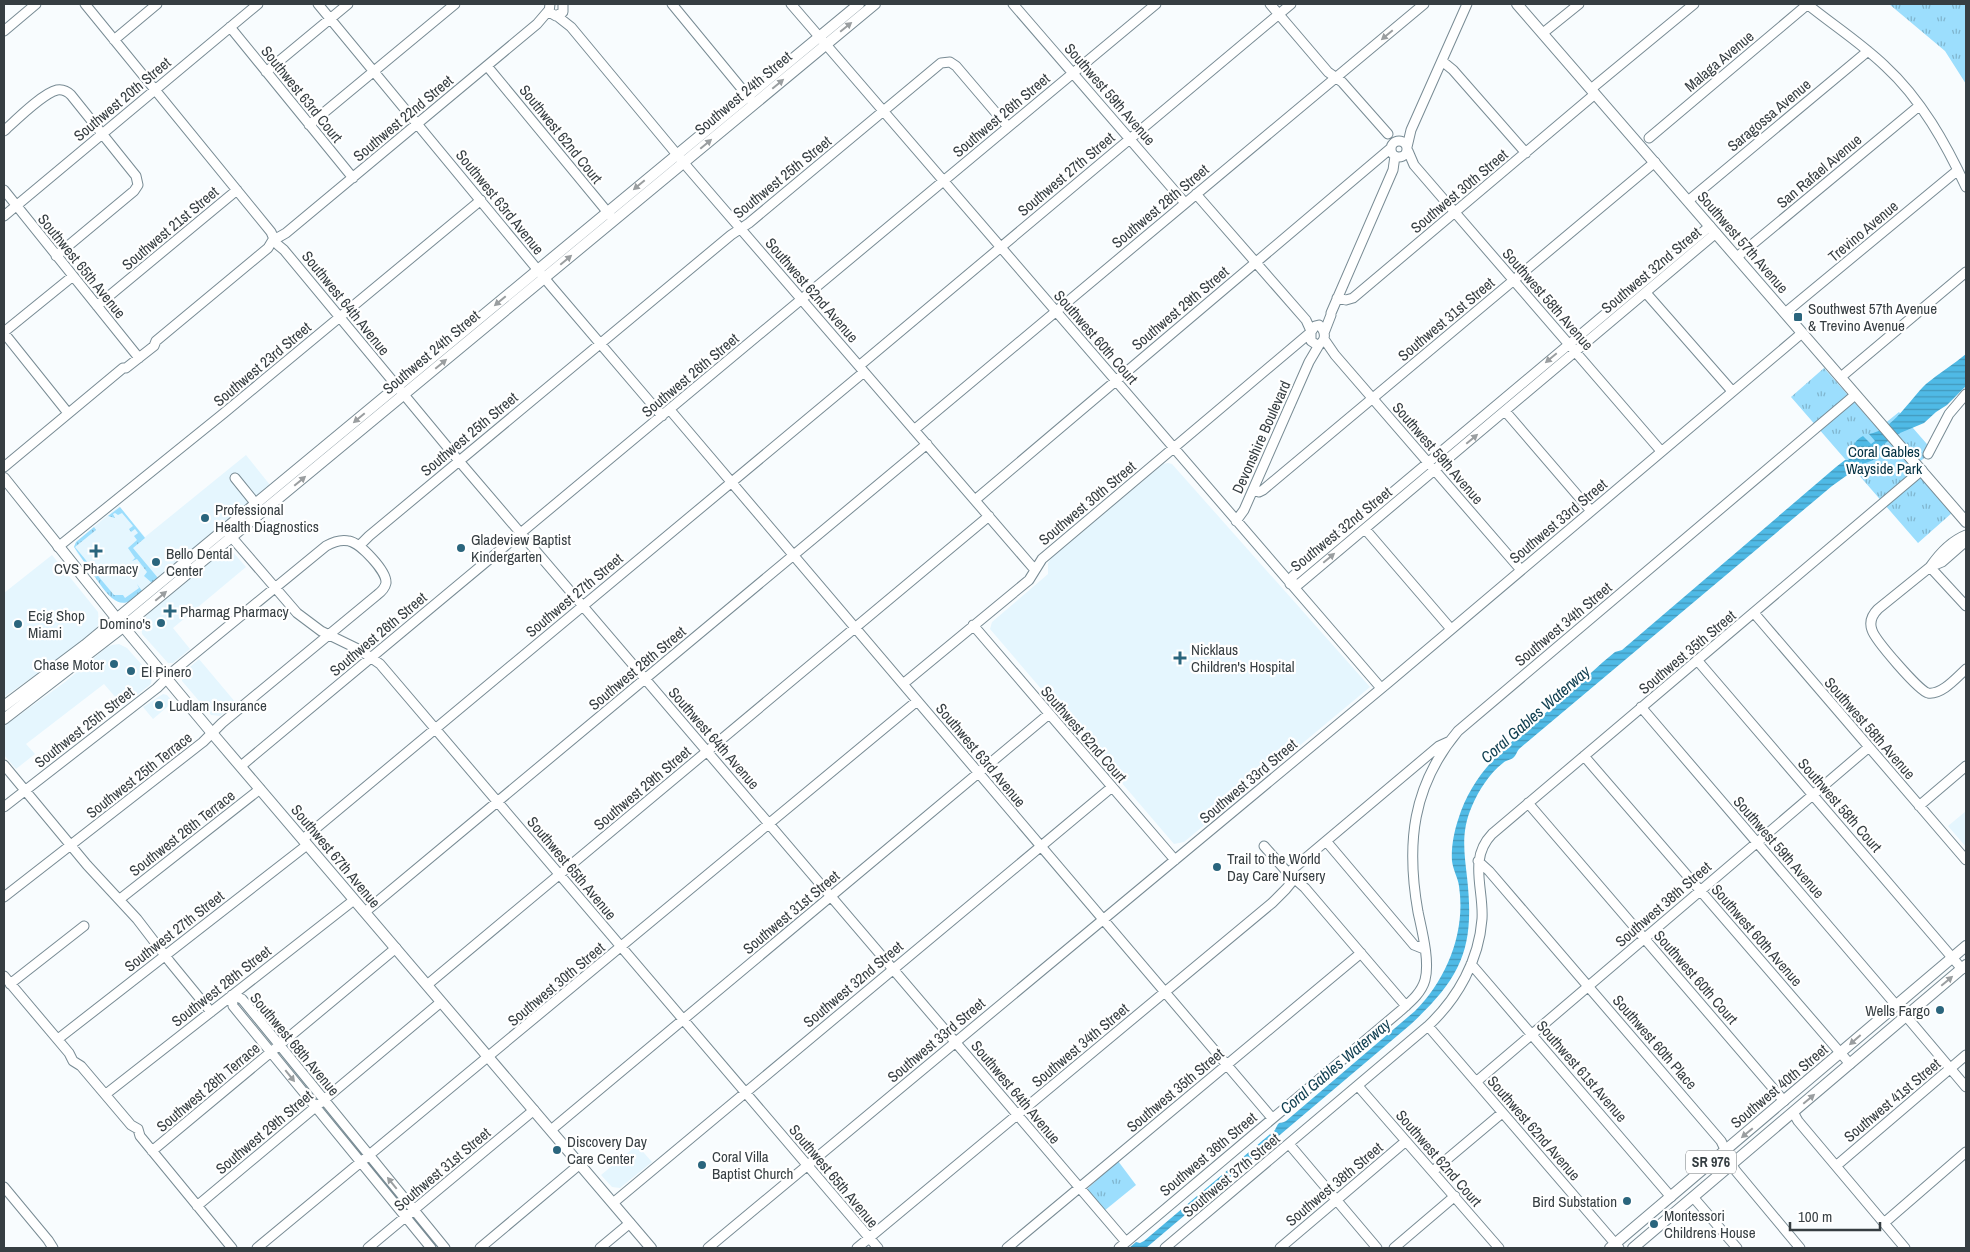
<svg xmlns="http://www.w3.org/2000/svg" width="1970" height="1252" viewBox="0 0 1970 1252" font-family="'Archivo Narrow',sans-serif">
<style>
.built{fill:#e5f6fe}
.grass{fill:url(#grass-tufts)}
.water{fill:url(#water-rules)}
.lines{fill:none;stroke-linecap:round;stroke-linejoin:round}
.minor-casing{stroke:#788b94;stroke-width:11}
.major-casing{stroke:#788b94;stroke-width:12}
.minor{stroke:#fff;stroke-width:9}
.major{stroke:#fff;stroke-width:10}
.oneway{fill:#9a9ea0}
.poi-dot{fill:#2a657d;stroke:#fff;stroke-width:2}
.labels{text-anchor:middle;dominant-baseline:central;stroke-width:4.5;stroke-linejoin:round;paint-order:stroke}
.shield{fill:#fff;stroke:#72787b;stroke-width:1}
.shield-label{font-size:14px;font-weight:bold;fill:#363e42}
.street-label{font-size:15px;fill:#363e42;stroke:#fff}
.poi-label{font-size:15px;fill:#363e42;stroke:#fff;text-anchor:start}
.park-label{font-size:15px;fill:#002f41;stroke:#fff}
.water-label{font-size:16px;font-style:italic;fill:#114052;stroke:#fff}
</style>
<defs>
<pattern id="grass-tufts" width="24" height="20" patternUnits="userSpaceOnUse" patternTransform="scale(1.25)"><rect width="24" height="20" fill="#9cdefd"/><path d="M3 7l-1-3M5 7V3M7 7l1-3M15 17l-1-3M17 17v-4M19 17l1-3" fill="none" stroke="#80b5ce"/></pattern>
<pattern id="water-rules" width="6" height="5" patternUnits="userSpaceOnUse" patternTransform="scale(1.25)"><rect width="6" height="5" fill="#4fbae6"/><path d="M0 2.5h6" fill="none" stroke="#4299bc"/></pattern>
</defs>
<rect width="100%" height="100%" fill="#f8fcfe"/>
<path class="built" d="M246,455L270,485L132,600L121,603L114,600L77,553L74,546L77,541L119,506L145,537Z
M1168,463L1172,464L1370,687L1184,842L1174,844L990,629L992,622L1048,574V563L1052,557L1163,464Z
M226,549L232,551L246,567L173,628L190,649L173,663H168L142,634L141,621L150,612Z
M52,555L98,612L99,624L94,631L73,649L4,697V593Z
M119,644L127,648L150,674L152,677L151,684L123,706L104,684L26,744L35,754L16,769L4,755V726L65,682L107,647L112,645Z
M199,659L236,703L220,716L211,715L182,681V674Z
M163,694L167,695L173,702L153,719L143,707Z
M1966,811V847L1948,826Z
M637,1145L652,1162L620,1188L612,1187L601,1175Z"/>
<path class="grass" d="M1889,4H1966V84L1945,51Z
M1824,368L1878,429L1899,412L1933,451L1913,467L1953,512L1918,543L1791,397Z
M120,507L145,538L133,548L158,578L152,583L144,576L147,572L137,559L132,561L135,558L128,548L137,540L134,536L138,533L135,529L131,532L129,529L133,526L122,513L118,515L115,513L113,514L115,518L108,516Z
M94,527L96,530L75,547L94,570L91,572L74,547L76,542Z
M94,571L114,595H123L125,598L139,588L137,584L142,591C139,594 135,599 130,601C114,610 100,583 92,573Z
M1118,1161L1136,1185L1104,1211L1087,1189Z"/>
<path class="water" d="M1966,354V386L1947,405L1936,412L1924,423L1900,433L1881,446L1879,445L1875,449L1877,454L1876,459L1863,464L1861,462L1853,471L1832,486L1519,749C1517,751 1516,756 1513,758C1510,760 1506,760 1503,763C1489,774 1479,790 1472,806C1461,831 1464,851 1467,877C1475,948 1462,977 1410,1025L1146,1248H1129L1136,1242L1140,1243L1144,1241L1275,1130C1280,1120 1277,1125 1286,1121L1415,1011C1447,979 1466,932 1459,886C1458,878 1453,870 1452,861C1451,848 1454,832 1458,820C1474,768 1510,744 1549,710C1567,695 1585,678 1603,662L1615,652L1622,650L1836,467L1845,460H1848L1854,455C1853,445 1854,441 1863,436L1871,444L1875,441L1869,434C1892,431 1910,399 1926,384C1939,373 1953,365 1966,354Z"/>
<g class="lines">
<g class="minor-casing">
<path id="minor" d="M85,4L271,232L274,239
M318,4L551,286L662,416
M550,4L549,12L556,16L563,12V4
M672,4L751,100
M791,4L1381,688
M1013,4L1185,203
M1270,4L1328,72L1342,82L1388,134
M1807,4C1833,25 1861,43 1885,66C1921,99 1946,144 1966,187
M557,16L571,27L689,169L1035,570
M230,27L353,178
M4,31L36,4
M1543,33L1579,4
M114,40L157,4
M1442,61L1453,70L1526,153
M487,66L614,220
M266,72L348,4
M1591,89L1694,4
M309,125L455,4
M4,131C15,121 43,93 57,90C63,89 67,91 71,95L136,176L138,185L134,191L56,256
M1649,138L1808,4
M1391 149a8 8 0 1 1 16 0a8 8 0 1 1-16 0Z
M1407,147L1411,130L1467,4
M1408,151L1414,165L1661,451
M4,190L139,358
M1196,194L1306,320L1311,331
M1688,201L1868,51
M4,216L258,4
M1710,226L1293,576L1290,584H1299L1716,233
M279,237L286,233L537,24L549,10
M278,245L284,250L459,461L1126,1242
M1737,257L1919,106
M1646,293L1732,391
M1337,298L1346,300L1353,298L1595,94
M97,306L237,190
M1785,313L1958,170
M1319,325C1326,331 1327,342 1317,345L1311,341V332L1315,326Z
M4,332L73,276
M4,333L68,413
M1324,333L1331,315V313L1393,170L1395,156
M1324,339L1335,355L1521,570
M859,366L1291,4
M1841,377L1966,272
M670,410L1272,1118
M1505,411L1591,511
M914,430L1424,4
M1928,454L1949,414L1966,394
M4,467L123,368H126L154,346L156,341L268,248L274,238L278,237
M235,478L260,509
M1253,490L1259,492L1263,490L1655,162
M975,500L1391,148
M1236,521L1244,510L1309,362L1319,345
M1365,529L1451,629
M228,533L297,613L321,631L360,650L380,664L878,1248
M359,546L369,536L731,235L749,223L941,63L950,62L956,66L1008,127
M58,547L224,413L481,200
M1930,567C1939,554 1951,541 1966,535
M1930,567L1942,562L1966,541
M1966,606L1930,567L1878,609C1872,615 1869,622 1872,630C1875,640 1919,691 1928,693C1942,695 1957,677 1966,669
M1754,613L1966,860
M973,625L1175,860
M1697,660L1962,969
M903,684L1029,580L1042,559L1311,332
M1641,707L1896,1005
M1584,756L1850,1064
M4,765L87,865L137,919L170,962L211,1012
M241,766L1156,4
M1528,803L1784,1101
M1919,806L1966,766
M4,807L157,688L176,669L326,546C333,542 341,539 349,541C360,543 387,571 386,583C385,588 381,592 377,595L222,723L203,742L4,897
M303,839L864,372
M1326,841L1414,945L1424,949
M1264,846L1288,873L1305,888L1406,1006
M1478,861L1489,871L1721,1141L1735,1170L1800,1248
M1288,873L1439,746L1450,741
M120,899L260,789
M365,912L927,444
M1471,964L1671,1197
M4,976L69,1053L73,1061L81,1066L131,1125L138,1129L140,1136L232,1248
M10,984L84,926
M427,985L989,516
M1906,1016L1966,1087
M1428,1026L1619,1248
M58,1039L307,845
M1476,1082L1869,747
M1358,1086L1499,1248
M106,1094L354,900
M1793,1112L1798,1121L1905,1248
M551,1130L1049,714
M1289,1144L1377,1248
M152,1151L396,948
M1836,1166L1966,1055
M1433,1171L1502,1113
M4,1187L48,1240L53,1248
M1693,1197L1737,1248
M613,1203L1112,787
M197,1206L441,1002
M1884,1223L1966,1152
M257,1248L917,701
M368,1248L534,1110
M431,1248L233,1006L232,995L242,999L445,1248
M480,1248L580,1164
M600,1248L630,1223
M708,1248L1389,682L1802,333
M857,1248L1272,903L1286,889L1295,878
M1007,1248L1361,953
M1119,1248L1399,1012C1409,1003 1421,994 1425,980C1430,961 1422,931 1418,912C1406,844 1412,786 1458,731L1855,395
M1165,1248L1428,1026C1458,998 1479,960 1482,919C1484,889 1468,859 1492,834L1922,470
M1280,1248L1406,1141
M1394,1248L1455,1196"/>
</g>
<g class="major-casing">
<path id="major" d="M1517,4L1966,522
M4,478L117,619L212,733L651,1248
M4,706L85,645L859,4
M4,719L123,627L875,4
M1610,1248L1966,946
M1633,1248L1966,965"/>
</g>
<use href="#minor" class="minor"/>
<use href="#major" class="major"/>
</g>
<defs><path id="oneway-solid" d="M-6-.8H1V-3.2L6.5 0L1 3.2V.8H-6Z" transform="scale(1.25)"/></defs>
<g class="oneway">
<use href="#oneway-solid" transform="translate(846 27) rotate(-39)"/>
<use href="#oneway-solid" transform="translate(1387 35) rotate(140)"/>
<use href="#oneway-solid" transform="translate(778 84) rotate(-40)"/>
<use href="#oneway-solid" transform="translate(706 144) rotate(-40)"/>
<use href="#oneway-solid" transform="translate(639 185) rotate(140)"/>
<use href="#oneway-solid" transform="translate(566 260) rotate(-40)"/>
<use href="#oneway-solid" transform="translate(500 301) rotate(140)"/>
<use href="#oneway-solid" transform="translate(1551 358) rotate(140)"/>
<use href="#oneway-solid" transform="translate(441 364) rotate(-40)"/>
<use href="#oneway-solid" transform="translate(359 418) rotate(140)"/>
<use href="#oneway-solid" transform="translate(1472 439) rotate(-40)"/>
<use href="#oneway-solid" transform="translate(300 481) rotate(-40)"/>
<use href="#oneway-solid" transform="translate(1329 558) rotate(-40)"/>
<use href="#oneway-solid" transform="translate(161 596) rotate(-40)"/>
<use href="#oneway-solid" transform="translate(1947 981) rotate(-40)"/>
<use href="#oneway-solid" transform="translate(1855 1040) rotate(139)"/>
<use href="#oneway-solid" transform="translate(290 1076) rotate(51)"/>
<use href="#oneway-solid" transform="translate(1809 1099) rotate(-40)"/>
<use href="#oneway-solid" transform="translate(1747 1133) rotate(140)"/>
<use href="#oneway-solid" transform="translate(392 1183) rotate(-129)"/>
</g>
<g class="poi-dot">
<rect x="1793" y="312" width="10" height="10" rx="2.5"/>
<circle cx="205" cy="518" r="5"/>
<circle cx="461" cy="548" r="5"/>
<path d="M93.5 543.5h5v5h5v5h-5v5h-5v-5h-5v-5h5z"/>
<circle cx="156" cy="562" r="5"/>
<path d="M167.5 603.5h5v5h5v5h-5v5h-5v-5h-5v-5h5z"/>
<circle cx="161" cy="623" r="5"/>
<circle cx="18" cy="624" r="5"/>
<path d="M1177.5 650.5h5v5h5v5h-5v5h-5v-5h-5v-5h5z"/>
<circle cx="114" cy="664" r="5"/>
<circle cx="131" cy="671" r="5"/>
<circle cx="159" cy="705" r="5"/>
<circle cx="1217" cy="867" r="5"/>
<circle cx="1940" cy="1010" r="5"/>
<circle cx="557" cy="1150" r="5"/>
<circle cx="702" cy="1165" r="5"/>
<circle cx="1627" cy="1201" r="5"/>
<circle cx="1654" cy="1224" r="5"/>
</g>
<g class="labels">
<rect class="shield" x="1686" y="1150.5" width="50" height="23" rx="4"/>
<g class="shield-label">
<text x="1711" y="1162">SR 976</text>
</g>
<g class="street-label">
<text transform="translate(1719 61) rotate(-40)">Malaga Avenue</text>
<text transform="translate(743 93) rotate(-40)">Southwest 24th Street</text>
<text transform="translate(302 94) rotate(51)">Southwest 63rd Court</text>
<text transform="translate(1110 94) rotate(49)">Southwest 59th Avenue</text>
<text transform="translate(122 99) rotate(-40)">Southwest 20th Street</text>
<text transform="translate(1001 115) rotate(-40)">Southwest 26th Street</text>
<text transform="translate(1769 115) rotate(-40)">Saragossa Avenue</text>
<text transform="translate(403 118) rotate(-40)">Southwest 22nd Street</text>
<text transform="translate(561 134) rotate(51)">Southwest 62nd Court</text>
<text transform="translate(1819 171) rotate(-40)">San Rafael Avenue</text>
<text transform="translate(1066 174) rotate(-40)">Southwest 27th Street</text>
<text transform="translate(782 177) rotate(-39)">Southwest 25th Street</text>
<text transform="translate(1459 191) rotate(-40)">Southwest 30th Street</text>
<text transform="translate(500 202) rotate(51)">Southwest 63rd Avenue</text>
<text transform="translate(1160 206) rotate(-40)">Southwest 28th Street</text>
<text transform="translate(170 228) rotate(-40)">Southwest 21st Street</text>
<text transform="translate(1863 231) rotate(-40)">Trevino Avenue</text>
<text transform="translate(1743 242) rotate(49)">Southwest 57th Avenue</text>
<text transform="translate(82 266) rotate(51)">Southwest 65th Avenue</text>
<text transform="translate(1651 270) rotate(-40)">Southwest 32nd Street</text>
<text transform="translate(812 290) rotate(49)">Southwest 62nd Avenue</text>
<text transform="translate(1548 299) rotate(49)">Southwest 58th Avenue</text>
<text transform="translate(346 303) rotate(51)">Southwest 64th Avenue</text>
<text transform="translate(1180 308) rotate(-40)">Southwest 29th Street</text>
<text transform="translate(1446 319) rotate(-40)">Southwest 31st Street</text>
<text transform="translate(1096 337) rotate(49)">Southwest 60th Court</text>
<text transform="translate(431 352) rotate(-40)">Southwest 24th Street</text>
<text transform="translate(262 364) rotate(-40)">Southwest 23rd Street</text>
<text transform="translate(690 375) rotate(-40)">Southwest 26th Street</text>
<text transform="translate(469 434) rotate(-40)">Southwest 25th Street</text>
<text transform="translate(1261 437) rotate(-66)">Devonshire Boulevard</text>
<text transform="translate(1438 453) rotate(49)">Southwest 59th Avenue</text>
<text transform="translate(1087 503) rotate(-40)">Southwest 30th Street</text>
<text transform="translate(1558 521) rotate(-40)">Southwest 33rd Street</text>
<text transform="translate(1341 529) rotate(-39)">Southwest 32nd Street</text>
<text transform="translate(574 595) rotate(-40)">Southwest 27th Street</text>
<text transform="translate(1563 624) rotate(-40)">Southwest 34th Street</text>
<text transform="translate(378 634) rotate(-40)">Southwest 26th Street</text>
<text transform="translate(1687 652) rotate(-40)">Southwest 35th Street</text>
<text transform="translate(637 668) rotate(-40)">Southwest 28th Street</text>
<text transform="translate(84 727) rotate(-38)">Southwest 25th Street</text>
<text transform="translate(1870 728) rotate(49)">Southwest 58th Avenue</text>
<text transform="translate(1084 734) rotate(49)">Southwest 62nd Court</text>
<text transform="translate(714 738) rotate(49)">Southwest 64th Avenue</text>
<text transform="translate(981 755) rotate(50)">Southwest 63rd Avenue</text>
<text transform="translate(139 775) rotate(-38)">Southwest 25th Terrace</text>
<text transform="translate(1248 781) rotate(-40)">Southwest 33rd Street</text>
<text transform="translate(642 788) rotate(-40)">Southwest 29th Street</text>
<text transform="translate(1840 805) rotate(49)">Southwest 58th Court</text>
<text transform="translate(182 833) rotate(-38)">Southwest 26th Terrace</text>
<text transform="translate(1779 847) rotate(49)">Southwest 59th Avenue</text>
<text transform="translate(336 856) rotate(50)">Southwest 67th Avenue</text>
<text transform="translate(572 868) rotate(50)">Southwest 65th Avenue</text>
<text transform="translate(1663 904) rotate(-41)">Southwest 38th Street</text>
<text transform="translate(791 912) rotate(-40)">Southwest 31st Street</text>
<text transform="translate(174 931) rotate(-38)">Southwest 27th Street</text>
<text transform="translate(1757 935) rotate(49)">Southwest 60th Avenue</text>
<text transform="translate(1696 977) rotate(49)">Southwest 60th Court</text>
<text transform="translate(556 984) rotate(-40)">Southwest 30th Street</text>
<text transform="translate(853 984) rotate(-40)">Southwest 32nd Street</text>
<text transform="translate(221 986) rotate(-38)">Southwest 28th Street</text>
<text transform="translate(936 1040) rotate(-40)">Southwest 33rd Street</text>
<text transform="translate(1655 1042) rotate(49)">Southwest 60th Place</text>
<text transform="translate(295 1044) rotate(50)">Southwest 68th Avenue</text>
<text transform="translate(1080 1045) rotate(-40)">Southwest 34th Street</text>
<text transform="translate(1582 1071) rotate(49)">Southwest 61st Avenue</text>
<text transform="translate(1779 1086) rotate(-40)">Southwest 40th Street</text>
<text transform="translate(208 1087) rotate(-40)">Southwest 28th Terrace</text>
<text transform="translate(1175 1090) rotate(-40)">Southwest 35th Street</text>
<text transform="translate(1016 1092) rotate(50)">Southwest 64th Avenue</text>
<text transform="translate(1892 1100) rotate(-40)">Southwest 41st Street</text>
<text transform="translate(1534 1128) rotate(49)">Southwest 62nd Avenue</text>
<text transform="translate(264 1132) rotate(-40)">Southwest 29th Street</text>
<text transform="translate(1208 1154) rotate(-40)">Southwest 36th Street</text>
<text transform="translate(1439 1158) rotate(49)">Southwest 62nd Court</text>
<text transform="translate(442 1169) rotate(-40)">Southwest 31st Street</text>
<text transform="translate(1231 1175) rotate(-40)">Southwest 37th Street</text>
<text transform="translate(834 1176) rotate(50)">Southwest 65th Avenue</text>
<text transform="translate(1334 1184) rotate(-40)">Southwest 38th Street</text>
</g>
<g class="poi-label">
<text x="1808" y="308">Southwest 57th Avenue<tspan x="1808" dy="17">&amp; Trevino Avenue</tspan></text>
<text x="215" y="509">Professional<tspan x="215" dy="17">Health Diagnostics</tspan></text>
<text x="471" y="539">Gladeview Baptist<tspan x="471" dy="17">Kindergarten</tspan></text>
<text x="166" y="553">Bello Dental<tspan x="166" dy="17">Center</tspan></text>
<text x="96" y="568" text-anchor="middle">CVS Pharmacy</text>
<text x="180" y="611">Pharmag Pharmacy</text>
<text x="28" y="615">Ecig Shop<tspan x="28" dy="17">Miami</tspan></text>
<text x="151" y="623" text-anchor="end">Domino's</text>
<text x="1191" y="649">Nicklaus<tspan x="1191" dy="17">Children's Hospital</tspan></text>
<text x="104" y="664" text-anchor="end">Chase Motor</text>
<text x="141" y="671">El Pinero</text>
<text x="169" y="705">Ludlam Insurance</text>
<text x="1227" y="858">Trail to the World<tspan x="1227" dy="17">Day Care Nursery</tspan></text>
<text x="1930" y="1010" text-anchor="end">Wells Fargo</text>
<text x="567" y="1141">Discovery Day<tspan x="567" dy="17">Care Center</tspan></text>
<text x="712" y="1156">Coral Villa<tspan x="712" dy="17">Baptist Church</tspan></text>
<text x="1617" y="1201" text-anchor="end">Bird Substation</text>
<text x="1664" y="1215">Montessori<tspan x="1664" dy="17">Childrens House</tspan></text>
</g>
<g class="park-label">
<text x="1884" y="451">Coral Gables<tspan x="1884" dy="17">Wayside Park</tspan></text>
</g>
<g class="water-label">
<text transform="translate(1535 714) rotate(-41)">Coral Gables Waterway</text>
<text transform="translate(1335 1066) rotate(-40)">Coral Gables Waterway</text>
</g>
</g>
<rect width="1970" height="1252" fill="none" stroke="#363e42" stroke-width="10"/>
<path d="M1790 1222v8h90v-8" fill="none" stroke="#363e42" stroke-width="2.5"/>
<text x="1798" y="1222" font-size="15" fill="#363e42" stroke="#ffffff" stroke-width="4" paint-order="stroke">100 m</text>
</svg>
